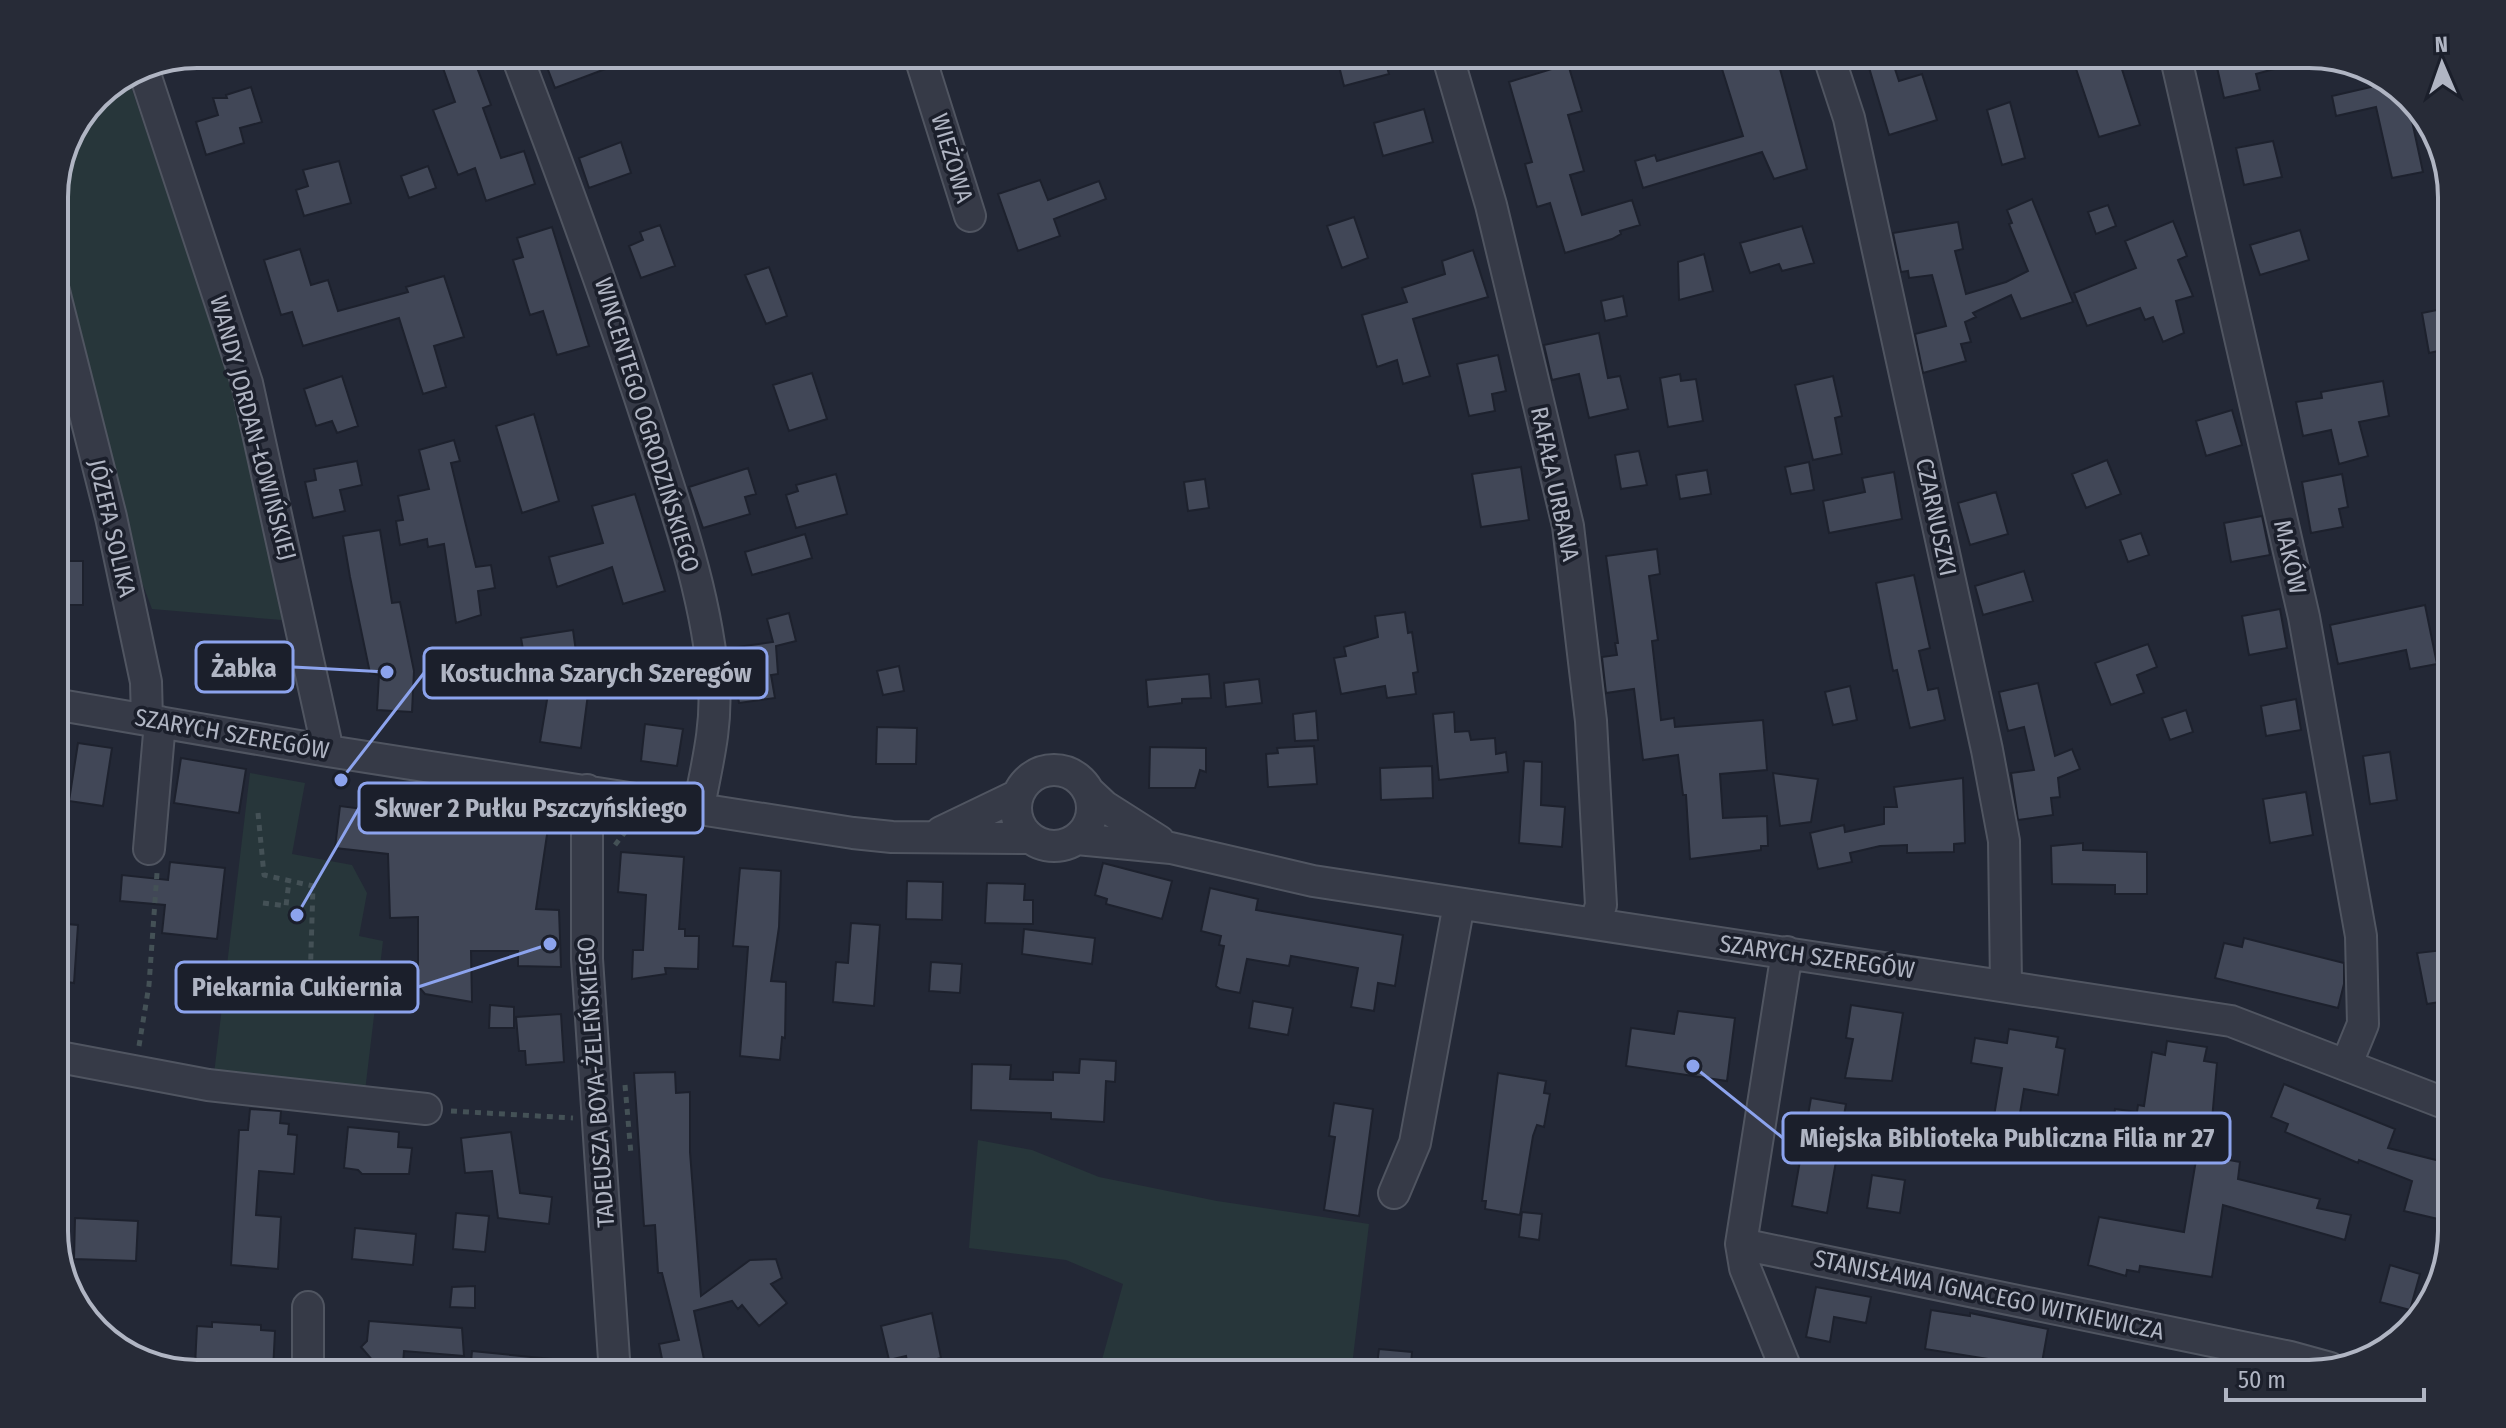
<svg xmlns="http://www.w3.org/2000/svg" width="2506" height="1428" viewBox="0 0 2506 1428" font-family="'Fira Sans Condensed',sans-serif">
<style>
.green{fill:#27363a}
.building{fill:#414757;stroke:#1d212d;stroke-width:2}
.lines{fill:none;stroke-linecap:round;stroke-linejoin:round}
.minor-casing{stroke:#505561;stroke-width:34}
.path{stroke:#445156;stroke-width:5;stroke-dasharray:6 6;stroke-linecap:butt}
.minor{stroke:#363a47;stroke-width:30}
.labels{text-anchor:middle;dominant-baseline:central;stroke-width:7;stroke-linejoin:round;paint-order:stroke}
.street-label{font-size:24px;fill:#b0b5c3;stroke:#1b1f2b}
.rim{fill:none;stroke:#b0b5c3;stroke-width:4}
.leader{fill:none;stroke:#8ca3ed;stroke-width:3}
.callout-dot{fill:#8ca3ed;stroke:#1b1f2b;stroke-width:3}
.callout{fill:#1b1f2b;stroke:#8ca3ed;stroke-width:3}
.callout-label{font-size:26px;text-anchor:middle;font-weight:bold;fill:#b0b5c3}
</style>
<rect width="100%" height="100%" fill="#232836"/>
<path class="green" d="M127,75L232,383L282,620L152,609L135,564L91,379L54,247V188L96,96Z
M250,773L305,783L292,854L352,865L367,893L359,936L383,941L365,1091L214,1074Z
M978,1140L1032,1150L1099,1177L1217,1201L1369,1224L1351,1374H1098L1123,1284L1066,1260L969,1248Z"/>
<path class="building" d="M438,54H472L491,105L483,108L501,158L524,151L535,184L486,201L475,168L458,175L433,110L455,102Z
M542,54H640V56L555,88Z
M1352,54H1383L1389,74L1344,86L1338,62L1353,58Z
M1729,54H1776L1807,169L1774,179L1762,152L1643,188L1635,161L1655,155L1657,161L1743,136L1722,69L1733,66Z
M1865,54H1890L1899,81L1922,74L1937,120L1889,135Z
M2071,54H2117L2140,125L2099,137Z
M2257,54H2294L2296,63L2256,74L2260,90L2224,98L2216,63Z
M1568,64L1582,111L1568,115L1584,171L1570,175L1582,215L1632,200L1640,225L1620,231L1621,234L1612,239L1565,253L1550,203L1537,207L1525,164L1532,162L1509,82Z
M2367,70L2380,73L2427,117L2412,121L2423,172L2392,178L2376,107L2336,116L2332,96L2371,87Z
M251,87L262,122L240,128L244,143L206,155L196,122L218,115L213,98H227L226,95Z
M2010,102L2025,158L2002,165L1987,110Z
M1424,109L1433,142L1383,156L1374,123Z
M2273,141L2282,177L2244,185L2236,148Z
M621,142L631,173L589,188L579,158Z
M339,161L351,203L304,216L296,190L308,186L303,170Z
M428,166L436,188L409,198L401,176Z
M1040,180L1048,200L1099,181L1106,199L1054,219L1060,236L1018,251L998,194Z
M2032,199L2073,302L2021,319L2011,295L1973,313L1976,317L1965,322L1971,342L1961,344L1966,361L1923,373L1915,334L1946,326L1932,275L1909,278L1908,271L1901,272L1893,233L1958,222L1963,249L1955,251L1966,294L2006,282L2028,271L2009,224L2012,223L2007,210Z
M2108,205L2116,226L2096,234L2088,212Z
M1354,217L1368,258L1342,268L1327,226Z
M2173,221L2187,256L2178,260L2193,296L2176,301L2184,333L2163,342L2153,317L2145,320L2140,308L2087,326L2074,293L2136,268L2125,241Z
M660,225L675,266L641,278L629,246L643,240L640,232Z
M1802,226L1814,263L1782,271L1779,264L1750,273L1740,243Z
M552,227L589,346L557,355L543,311L530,315L513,260L523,257L517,238Z
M2300,230L2309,260L2260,275L2250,245Z
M300,249L311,285L328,280L338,311L408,292L406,287L444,276L464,337L434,346L446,387L423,394L399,318L303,346L292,312L281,315L264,260Z
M1473,250L1488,297L1413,319L1430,376L1403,384L1397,360L1377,367L1362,315L1407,302L1402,288L1445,274L1442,261Z
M1704,254L1713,291L1679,300L1678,262Z
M769,267L787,316L766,324L745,275Z
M1623,296L1627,316L1605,321L1601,301Z
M2452,307V348L2429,353L2422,313Z
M1599,333L1608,378L1620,376L1628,409L1589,418L1579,374L1552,380L1544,345Z
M1498,355L1506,391L1492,394L1495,411L1469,416L1457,364Z
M812,373L827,419L789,431L773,385Z
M1680,374L1681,381L1696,379L1703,421L1668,427L1660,378Z
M342,376L358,426L337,433L332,421L316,426L304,389Z
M1833,376L1842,416L1835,418L1842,454L1813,460L1795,385Z
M2383,381L2389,416L2359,422L2368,456L2339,464L2331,430L2303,436L2296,402L2322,398L2321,392Z
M2232,410L2242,445L2206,456L2196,421Z
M534,414L559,501L522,513L496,426Z
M454,440L460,461L451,463L476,567L491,565L495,588L478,591L481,615L456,623L444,544L428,547L427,539L400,545L396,521L403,520L398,496L429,489L419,450Z
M1639,451L1647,485L1621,489L1615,455Z
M2107,460L2121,494L2086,508L2072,474Z
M357,461L362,485L340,490L345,511L313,518L305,482L316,480L314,469Z
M1809,462L1814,490L1791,494L1785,467Z
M1521,467L1529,520L1481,527L1472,474Z
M748,468L756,494L745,497L750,514L703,528L689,487Z
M1707,470L1711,494L1680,499L1676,475Z
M1894,472L1902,519L1829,533L1823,501L1865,492L1862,478Z
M836,474L847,514L796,528L786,495L798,491L796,485Z
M2342,474L2348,507L2339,509L2343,527L2311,533L2302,482Z
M1205,479L1209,508L1188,511L1184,482Z
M1996,492L2008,534L1970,545L1958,503Z
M635,494L665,591L623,604L612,567L557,587L549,557L603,543L592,506Z
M2262,516L2270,555L2231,562L2224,523Z
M380,530L392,603L400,602L414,671L412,712L377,710L379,675L370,673L350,577L343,536Z
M2141,533L2149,555L2128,562L2120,540Z
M805,534L812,558L752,575L745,552Z
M1657,549L1660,574L1649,576L1658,640L1652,641L1661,720L1674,718L1675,727L1763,720L1767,770L1720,774L1723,818L1767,816L1768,846H1761V850L1690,859L1686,795H1683L1678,755L1643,760L1634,689L1606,693L1602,657L1617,655L1615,643H1618L1606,556Z
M54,561H83V605H54Z
M2024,571L2033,601L1983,615L1975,586Z
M1914,575L1930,648L1919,651L1928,690L1938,688L1945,720L1910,728L1897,670L1893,671L1876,583Z
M2425,605L2437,664L2410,669L2406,650L2338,664L2330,625Z
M2280,609L2287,648L2249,655L2242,616Z
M1405,612L1408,633L1412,632L1418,672L1413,673L1416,694L1387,698L1385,686L1341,694L1334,658L1346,656L1344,647L1378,637L1375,616Z
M789,613L796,641L776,646L778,674L771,675L775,698L739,703L730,648L773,642L767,619Z
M573,630L578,666L636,664L638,690L588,694L581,748L540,742L552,670L527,673L521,638Z
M2148,644L2157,667L2137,675L2144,693L2111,705L2095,663Z
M899,666L904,691L883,695L877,671Z
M1209,674L1211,698L1182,699V703L1148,707L1146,680Z
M1259,679L1262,703L1226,707L1224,683Z
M2038,683L2055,756L2072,749L2080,769L2058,778L2060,797L2051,798L2053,815L2018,820L2011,773L2034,770L2024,727L2008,731L1999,692Z
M1850,686L1857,720L1833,725L1825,692Z
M2296,699L2301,730L2266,736L2261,706Z
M2186,710L2193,732L2170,740L2162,718Z
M1316,711L1318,740L1295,741L1293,714Z
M1454,712L1455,732L1469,731L1471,740L1495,738L1496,754L1506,752L1508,772L1439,780L1433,714Z
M645,724L683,729L677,766L641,761Z
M877,727L917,728L916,764H876Z
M78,743L112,748L103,806L69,801Z
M1314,746L1317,784L1268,787L1266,754L1278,753L1277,748Z
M1150,747L1206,748V772L1200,770L1195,788H1149Z
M2390,752L2397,800L2370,804L2363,756Z
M181,758L246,769L239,813L174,803Z
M1524,761L1542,762L1541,805L1565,807L1562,847L1519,843Z
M1432,766L1433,798L1381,800L1380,768Z
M1773,773L1818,779L1811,822L1780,826Z
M1963,778L1965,843L1954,844V852L1907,853V845L1880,846L1850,853L1852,862L1818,869L1810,833L1844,825L1845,832L1884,824V807H1897L1894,787Z
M2306,792L2313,835L2270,843L2263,799Z
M396,797L542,819L548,828L536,909L559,910L561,967L518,966V951H471L472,1002L425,994L418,986V917L390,918L388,854L335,848L340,806L394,813Z
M2083,843V850L2147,852V894H2115V885L2052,884L2051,846Z
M621,852L684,857L679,929H685V936H699L698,969L665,968L666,974L632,979L633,950H643L646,895L618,892Z
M170,862L225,868L217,939L162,933L165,905L120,901L122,875L168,880Z
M1103,863L1172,881L1162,919L1106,904L1107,899L1095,895Z
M740,868L781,871L779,927L771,981L786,982L785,1038L782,1037L780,1060L740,1056L748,947L733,946Z
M907,881L943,882L942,920L906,919Z
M987,883L1025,884L1024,900H1033V924L985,923Z
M1210,888L1258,899L1256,910L1403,935L1395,986L1378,983L1374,1011L1351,1007L1358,968L1291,956L1289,966L1247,959L1240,993L1220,989L1216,986L1224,946L1219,945L1221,936L1201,931Z
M54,923L78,925L74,983L54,980Z
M851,923L880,925L874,1006L833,1002L836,962L848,963Z
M1024,929L1095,938L1092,964L1022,954Z
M2244,938L2344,963V984L2338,1008L2215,978L2224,943L2242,947Z
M2452,949V1000L2427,1004L2417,953Z
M931,962L962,964L960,993L929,991Z
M1253,1001L1293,1008L1288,1035L1249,1028Z
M490,1005L514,1007V1028H489Z
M1851,1005L1903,1013L1892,1081L1845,1078L1853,1039L1846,1038Z
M1678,1011L1735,1018L1727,1081L1626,1066L1631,1028L1674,1034Z
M561,1014L564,1062L526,1065L525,1051H519L516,1017Z
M2009,1029L2058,1037L2056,1047L2065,1049L2058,1095L2024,1089L2014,1150L1989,1146L2002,1068L1971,1063L1975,1038L2007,1043Z
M2167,1041L2207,1047L2204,1061L2217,1063L2211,1131L2160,1122L2157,1140L2112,1134L2115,1109L2137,1112L2138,1105L2144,1106L2152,1052L2165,1055Z
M1080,1059L1116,1061L1115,1082L1106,1081L1104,1122L1051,1119V1113L971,1110L972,1064L1011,1065L1010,1079L1053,1080V1072L1079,1073Z
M675,1072L676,1093L690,1092V1152L701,1296L750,1260L776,1259L782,1278L771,1284L787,1303L759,1326L742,1305L738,1309L732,1301L694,1311L707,1374H665L659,1344L679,1340L662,1273H658L655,1225L644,1226L634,1073Z
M1498,1073L1546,1081L1544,1093L1550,1094L1544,1127L1537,1125L1533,1136L1520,1215L1485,1209L1486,1201H1482Z
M2284,1084L2395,1129L2388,1148L2452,1164L2438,1219L2404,1211L2412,1181L2359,1160L2358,1163L2285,1132L2288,1124L2271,1117Z
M1811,1098L1846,1104L1827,1213L1792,1206Z
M1334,1103L1373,1109L1359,1216L1324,1210L1335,1137L1329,1136Z
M250,1109L281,1111L280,1123L289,1124L288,1134L297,1135L294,1174L259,1171L256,1215L281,1217L278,1269L231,1265L239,1130H248Z
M348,1127L399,1132L398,1147L412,1148L409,1174H362L358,1170L344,1168Z
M511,1132L520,1193L552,1197L549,1224L498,1218L492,1171L465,1173L461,1138Z
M2197,1154L2240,1162L2238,1179L2320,1199L2317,1208L2351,1215L2345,1240L2223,1205L2212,1277L2140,1266L2139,1272L2127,1270L2126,1276L2088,1265L2099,1217L2184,1232Z
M1872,1175L1905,1180L1900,1213L1867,1208Z
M1522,1212L1542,1214L1539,1240L1519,1237Z
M456,1213L489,1216L485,1252L453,1249Z
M75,1218L138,1221L136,1261L74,1259Z
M355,1228L416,1234L413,1265L352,1259Z
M2390,1265L2420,1274L2410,1310L2380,1302Z
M475,1286V1308L450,1307L452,1287Z
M1816,1287L1871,1297L1866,1323L1834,1317L1830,1342L1806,1337Z
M1931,1310L1970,1316V1313L2048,1329L2040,1374H1993L1995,1360L1925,1349Z
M932,1313L941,1358L908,1366L906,1356L889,1360L881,1326Z
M369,1321L462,1328L464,1356L404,1351L403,1364L386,1363L379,1368L361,1347L367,1341Z
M212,1322L261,1325V1330L275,1331L273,1371L215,1372L216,1367L195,1366L197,1326L212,1327Z
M1379,1349L1412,1352L1410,1374H1376Z
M472,1351L551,1359L550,1374H470Z"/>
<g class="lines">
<g class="minor-casing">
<path id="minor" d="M516,54C565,182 612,310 654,441C680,521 708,603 714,687C717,728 706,768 699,807
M919,54L970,216
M1447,54L1491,205L1568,526L1591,721L1601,905L1595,924
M1828,54L1849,118L1987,750L2004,841L2006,985
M2175,54L2304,617L2361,936L2363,1024L2347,1063
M142,65L247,383L328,751
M54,291L111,517L146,682L147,720
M54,704L328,751L853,833L892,837L1030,838
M1016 808a38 38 0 1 1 76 0a38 38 0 1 1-76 0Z
M587,790V959L615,1374
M1088,791L1104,806L1159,841
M941,832L1018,795
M1077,839L1171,848L1313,881L2231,1021L2452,1106
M149,849L160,722
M1787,952L1741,1244L1745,1268L1788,1374
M54,1056L208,1085L426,1109
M1394,1193L1415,1143L1459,904
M1741,1244L2290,1357L2330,1368
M308,1374V1307"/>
</g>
<path class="path" d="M258,813L264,875L313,886L310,984
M615,845L626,831L633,828
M263,903L286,906L289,881
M139,1046L149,985L157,873
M625,1085L631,1154
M451,1111L573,1118"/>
<use href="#minor" class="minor"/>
</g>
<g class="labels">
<g class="street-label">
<text transform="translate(952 158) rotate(73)">WIEŻOWA</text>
<text transform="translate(647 425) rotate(73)">WINCENTEGO OGRODZIŃSKIEGO</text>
<text transform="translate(253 428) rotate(75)">WANDY JORDAN-ŁOWIŃSKIEJ</text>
<text transform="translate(1555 484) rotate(78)">RAFAŁA URBANA</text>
<text transform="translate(1936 517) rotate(78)">CZARNUSZKI</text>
<text transform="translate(112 528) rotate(77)">JÓZEFA SOLIKA</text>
<text transform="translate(2290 557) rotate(77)">MAKÓW</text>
<text transform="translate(232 734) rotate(10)">SZARYCH SZEREGÓW</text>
<text transform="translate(1817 957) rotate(8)">SZARYCH SZEREGÓW</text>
<text transform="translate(596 1082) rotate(-94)">TADEUSZA BOYA-ŻELEŃSKIEGO</text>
<text transform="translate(1989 1295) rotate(12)">STANISŁAWA IGNACEGO WITKIEWICZA</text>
</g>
</g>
<path d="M0 0H2506V1428H0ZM197 68H2309A129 129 0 0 1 2438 197V1231A129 129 0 0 1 2309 1360H197A129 129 0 0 1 68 1231V197A129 129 0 0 1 197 68Z" fill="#272b37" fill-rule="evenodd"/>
<path class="rim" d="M197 68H2309A129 129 0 0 1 2438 197V1231A129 129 0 0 1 2309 1360H197A129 129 0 0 1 68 1231V197A129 129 0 0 1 197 68Z"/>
<path class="leader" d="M387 672L293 667M341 780L424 673M297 915L359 808M550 944L418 987M1693 1066L1783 1138"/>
<g class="callout-dot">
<circle cx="387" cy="672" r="8"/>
<circle cx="341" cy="780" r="8"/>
<circle cx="297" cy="915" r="8"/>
<circle cx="550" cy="944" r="8"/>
<circle cx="1693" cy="1066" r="8"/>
</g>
<g class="callout">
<rect x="196" y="642" width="97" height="50" rx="8"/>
<rect x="424" y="648" width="343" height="50" rx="8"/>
<rect x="359" y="783" width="344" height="50" rx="8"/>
<rect x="176" y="962" width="242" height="50" rx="8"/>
<rect x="1783" y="1113" width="447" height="50" rx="8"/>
</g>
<g class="callout-label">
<text x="244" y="677">Żabka</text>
<text x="596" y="682">Kostuchna Szarych Szeregów</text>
<text x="531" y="817">Skwer 2 Pułku Pszczyńskiego</text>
<text x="297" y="996">Piekarnia Cukiernia</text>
<text x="2007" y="1147">Miejska Biblioteka Publiczna Filia nr 27</text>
</g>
<g transform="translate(2442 64) rotate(358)" stroke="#1b1f2b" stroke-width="6" paint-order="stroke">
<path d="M0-6L14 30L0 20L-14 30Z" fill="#b0b5c3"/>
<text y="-12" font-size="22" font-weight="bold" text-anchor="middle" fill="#b0b5c3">N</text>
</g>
<path d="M2226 1388v12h198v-12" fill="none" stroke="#b0b5c3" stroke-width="4"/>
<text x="2238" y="1388" font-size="24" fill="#b0b5c3" stroke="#1b1f2b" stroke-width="6" paint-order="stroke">50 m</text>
</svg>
